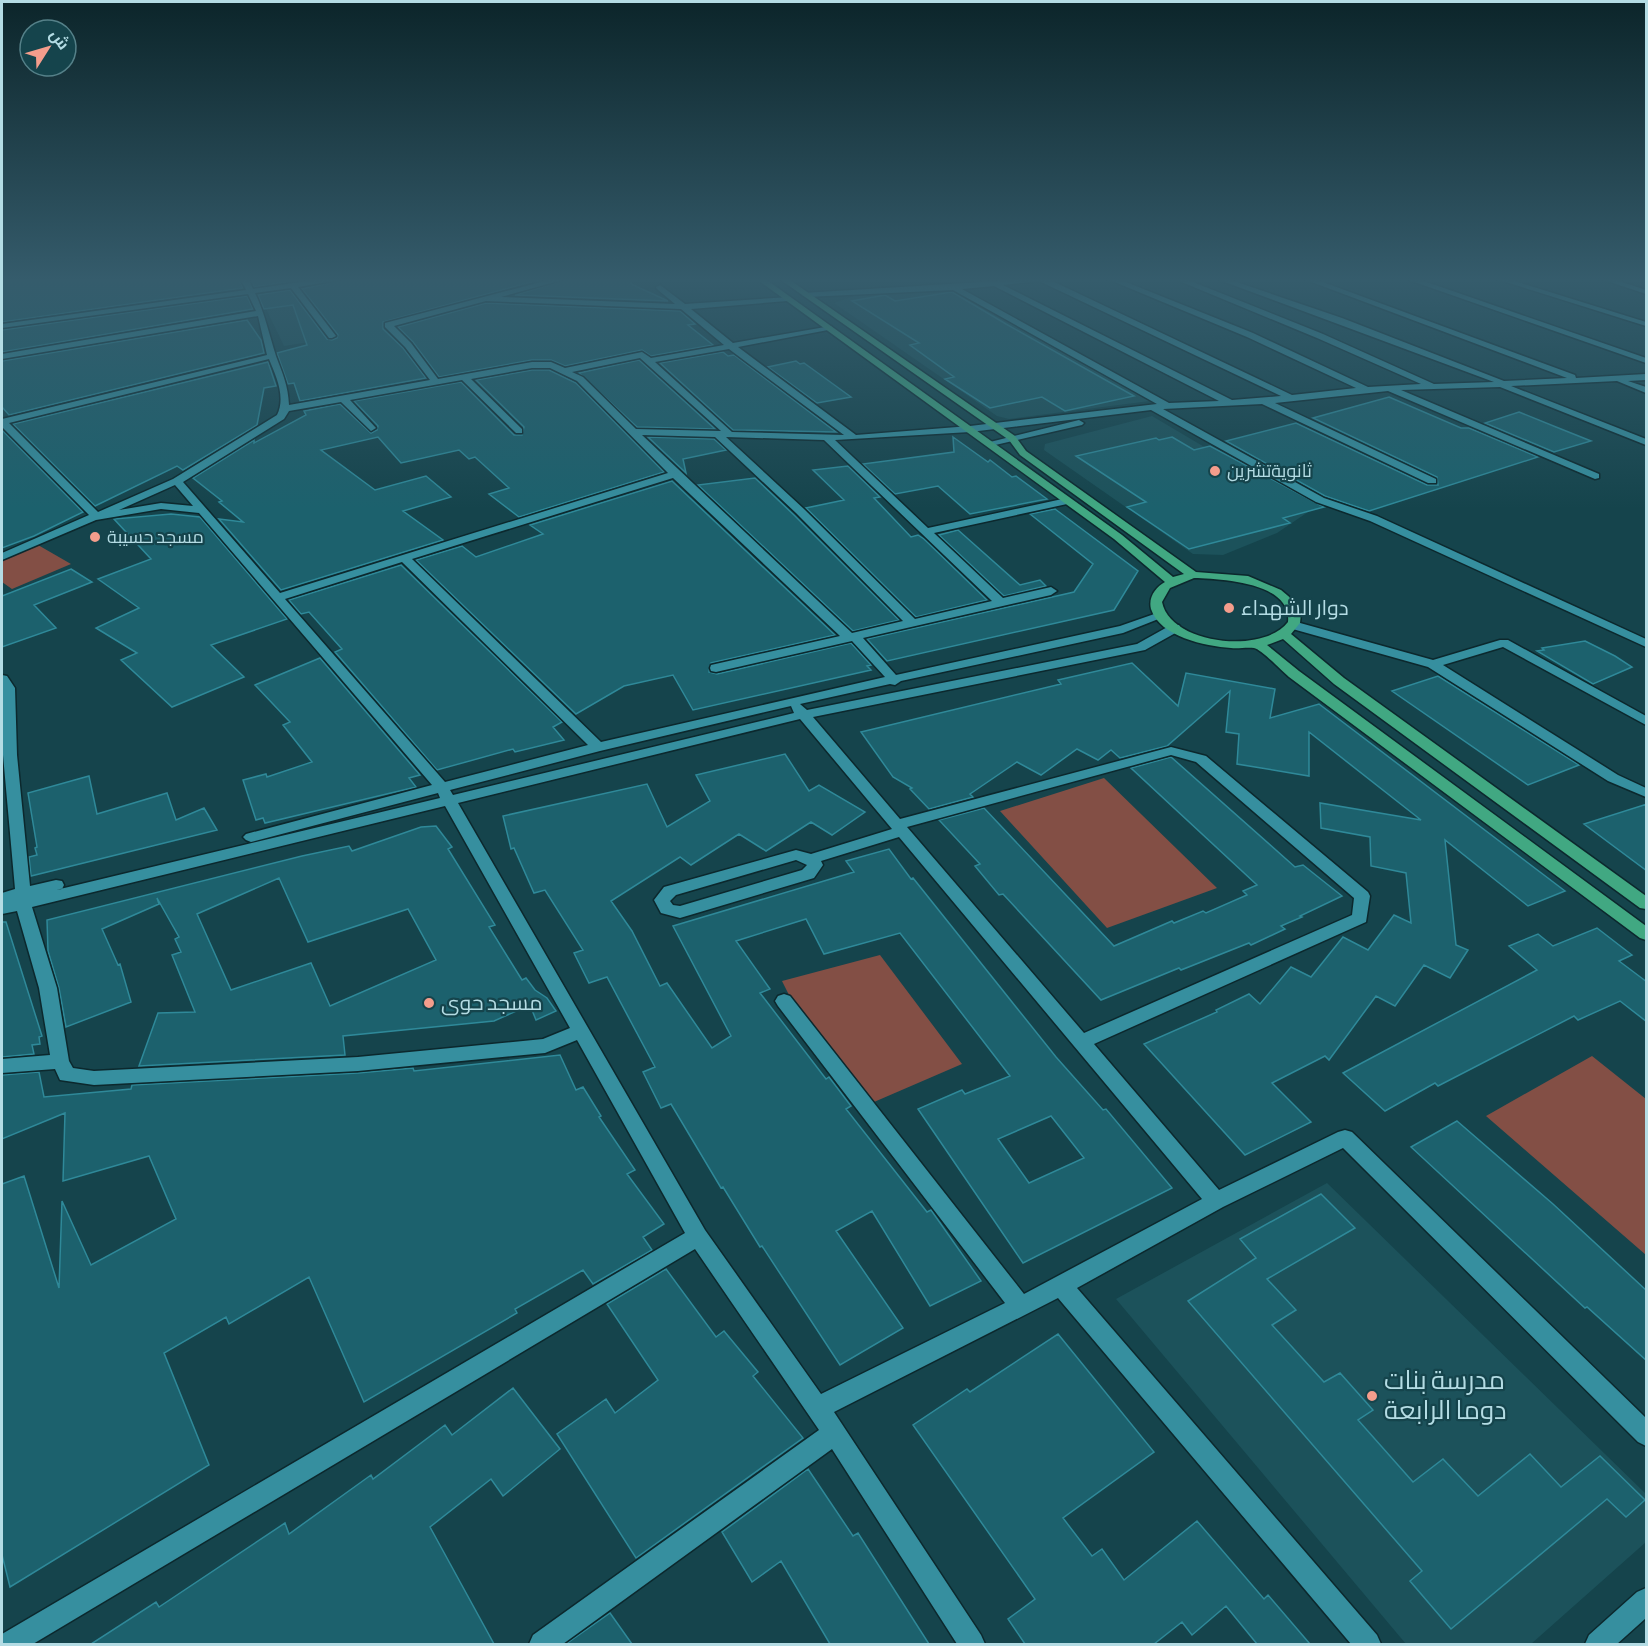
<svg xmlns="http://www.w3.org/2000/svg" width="1648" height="1646" viewBox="0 0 1648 1646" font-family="'Sofia Sans Condensed',Cairo,sans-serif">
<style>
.built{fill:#1c525b}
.green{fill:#834f45}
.building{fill:#1c616d;stroke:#2f8999;stroke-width:1.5;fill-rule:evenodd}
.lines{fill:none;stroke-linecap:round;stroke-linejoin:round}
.minor-casing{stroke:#0c282d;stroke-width:3}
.major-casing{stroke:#0c282d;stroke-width:3}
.minor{fill:#368f9f;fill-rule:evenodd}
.major{fill:#41a882;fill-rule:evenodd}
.poi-dot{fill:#f49d8c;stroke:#15444c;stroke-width:2}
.labels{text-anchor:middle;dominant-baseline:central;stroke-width:4.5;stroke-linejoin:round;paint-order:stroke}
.far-poi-label{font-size:18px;fill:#b4dce4;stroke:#15444c;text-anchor:start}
.poi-label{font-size:21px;fill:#b4dce4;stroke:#15444c;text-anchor:start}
.near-poi-label{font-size:26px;fill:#b4dce4;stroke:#15444c;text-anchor:start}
</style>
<rect width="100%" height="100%" fill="#15444c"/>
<path class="built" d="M295,289L323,340L284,346L259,294Z
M949,292L963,296L1150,401L1009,419L997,416L834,303L857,295Z
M1152,416L1311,510L1277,533L1223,555L1193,554L1044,450L1045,444Z
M1327,1183L1646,1494V1542L1531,1644H1406L1116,1299Z"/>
<path class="green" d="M38,545L71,564L12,589L2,582V560Z
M1104,778L1217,888L1107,928L1000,811Z
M880,955L962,1064L874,1102L791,999L782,981Z
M1592,1056L1646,1099V1255L1486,1116Z"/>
<path class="building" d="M2,278H238L243,288L2,322Z
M251,278H312L254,287Z
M352,278H546L383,322V329L403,348L426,378L300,401L294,383L288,384L277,353L307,345L293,305L264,309L258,295L290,290L327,339L332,340L337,338L338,335L302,289Z
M571,278H631V284L668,301L515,295Z
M952,292L1006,324L1134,396L1065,411L1042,397L990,408L945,379L954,377L910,345L919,343L852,301L885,295L895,301Z
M247,296L253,309L2,352V330Z
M486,303L680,311L695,324L688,325L713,345L651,356L642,350L565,366L551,360H532L439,377L413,342L398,327Z
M247,320L261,340L264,353L9,415L2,407V361Z
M723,352L728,356L734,355L836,432L733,430L660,363Z
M639,360L715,429L637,427L579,373Z
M796,361L800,364L804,363L851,397L817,403L768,367Z
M268,362L276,386L264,388L257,425L183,470L177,466L95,506L13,424Z
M532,370H549L576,383L664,472L519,517L489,494L509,488L475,457L469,459L459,450L401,463L378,437L321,450L375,490L426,476L451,497L403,511L443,540L281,590L219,519L243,522L219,502L222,501L193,478L254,440V443L306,415L304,411L340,404L371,433L377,430L378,426L354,401L461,382L514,435H522L524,427L476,380Z
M1389,397L1461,428H1469L1538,457L1369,511L1325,496L1226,441L1296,423L1427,485H1438L1437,477L1313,418Z
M1519,412L1556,427L1591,441L1554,452L1485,423Z
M2,430L83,512L34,536L2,548Z
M648,437L714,439L726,450L683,459L686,473Z
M953,437L988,462L990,460L1012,477L1016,476L1047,499L970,514L938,486L895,494L863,464L954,452Z
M1172,437L1194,450L1210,446L1324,507L1283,518L1290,523L1189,549L1127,507L1146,502L1076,456L1156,438L1159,440Z
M848,466L880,497L874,498L911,537L918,535L924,539L987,600L916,617L806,508L844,500L813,470Z
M755,478L794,515L899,620L853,631L698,485Z
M672,481L835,635L711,663L709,672L717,674L851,643L871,665L867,666L871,670L693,710L673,675L624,686L576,714L416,560L462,546L476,557L543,534L530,525Z
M1055,509L1138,571L1114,610L887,661L867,639L1074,592L1093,564L1030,514Z
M171,514L200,517L287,619L211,645L244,677L172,707L121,660L137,653L96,628L139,608L98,579L151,559L114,519Z
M958,530L1020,585L1040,580L1046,586L1004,596L939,535Z
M401,565L562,722L553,727L564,740L515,752L513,749L437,770L335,652L342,649L309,612L301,614L289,600Z
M71,569L92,582L34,605L56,628L2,647V596Z
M1585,641L1615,656L1632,667L1593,684L1537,651L1544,650L1542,648Z
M320,658L420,775L409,778L416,787L265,823L263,818L256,820L243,780L266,774L267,777L312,762L283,725L290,722L255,685Z
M1132,663L1178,706L1186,673L1275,689L1270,718L1319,704L1565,891L1528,906L1445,840L1456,945L1468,950L1450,978L1424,965L1395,1006L1376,996L1329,1060L1325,1056L1272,1083L1311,1122L1245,1155L1144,1044L1217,1012L1216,1010L1249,994L1260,1004L1291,967L1311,977L1343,937L1368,950L1394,915L1411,923L1406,873L1371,866L1370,837L1321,828L1320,803L1421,820L1309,732V776L1237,764L1239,734L1226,732L1230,691L1167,746L1120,758L1111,750L1098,760L1077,749L1041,775L1017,762L970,794L973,797L929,809L910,789L912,788L893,777L861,732L1061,684L1058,680Z
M1438,676L1579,765L1528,785L1392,691Z
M785,754L809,791L819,785L865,812L832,835L811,822L766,851L739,834L691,865L680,857L611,901L632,931L660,986L667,983L712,1048L731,1036L673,926L854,872L846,861L889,849L911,879L913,878L1056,1057L1103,1110L1106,1109L1172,1188L1023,1263L918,1109L962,1090L965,1094L1010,1076L900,933L824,954L806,919L736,941L770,989L760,993L826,1079L829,1077L851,1106L846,1109L927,1212L931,1210L981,1281L930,1306L872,1211L836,1231L903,1328L840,1365L762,1246L760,1247L723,1187L721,1188L671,1104L661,1108L643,1072L655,1067L607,977L589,983L574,953L583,950L545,890L534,893L514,848L511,849L503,816L647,784L667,827L710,801L696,775ZM1051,1116L1084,1158L1029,1183L998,1139Z
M1171,757L1295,867L1303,865L1342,896L1300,916L1302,917L1281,926L1285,929L1251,945L1249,943L1181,970L1179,968L1101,1000L1003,894L999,895L975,866L980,864L939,820L984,808L1114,946L1172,921L1174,923L1203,911L1206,913L1247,895L1243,891L1257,885L1131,768Z
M89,776L97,814L167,793L176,820L204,808L217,830L31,876L29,857L37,855L35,848L37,847L28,793Z
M1647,804V871L1584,824Z
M436,826L452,847L448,849L495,925L489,927L522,980L526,978L535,990L547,998L556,1011L536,1020L530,1005L494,1021L343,1036L345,1055L139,1066L158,1013L195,1012L172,955L181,952L175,939L179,937L157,898L159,904L102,929L118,965L120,964L131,1002L66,1027L59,988L48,951L47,920L302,856L349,846L352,851L421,827ZM279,878L308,942L408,909L436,960L330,1006L311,963L231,990L197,914Z
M2,922H6L42,1036L39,1037L40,1044L32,1045L34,1054L2,1057Z
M1597,928L1632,955L1619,961L1647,982V1022L1620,1001L1578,1020L1574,1016L1438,1086L1435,1083L1385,1111L1343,1073L1537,970L1509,946L1538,934L1553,946Z
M560,1055L576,1090L583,1087L601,1116L599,1117L635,1170L627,1174L664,1224L643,1237L652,1250L593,1284L583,1270L515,1309L517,1313L364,1402L309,1277L229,1324L226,1317L164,1353L209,1465L10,1587L2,1555V1184L24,1176L59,1288L62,1201L91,1265L176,1219L149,1156L63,1181L65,1113L2,1139V1075L39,1072L44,1097L131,1089L132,1085L358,1073L413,1068L414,1071Z
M1457,1121L1553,1204L1647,1291V1361L1587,1307L1585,1308L1411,1147Z
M1321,1194L1355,1228L1267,1279L1296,1310L1272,1325L1324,1382L1340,1373L1373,1410L1358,1420L1413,1482L1443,1459L1478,1496L1530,1454L1561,1487L1600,1456L1645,1500L1626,1517L1607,1499L1451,1629L1410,1581L1422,1571L1188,1301L1256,1258L1240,1239Z
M666,1269L716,1337L724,1331L758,1372L753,1376L803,1438L636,1558L557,1434L606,1399L615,1413L658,1380L607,1304Z
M1058,1334L1154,1452L1063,1518L1092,1556L1102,1549L1124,1580L1197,1521L1264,1599L1268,1595L1310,1644H1257L1226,1606L1192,1635L1182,1622L1154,1644H1025L1008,1619L1035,1599L913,1425L967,1389L970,1392Z
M513,1388L560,1449L503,1496L491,1479L430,1527L494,1644H91L156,1602L159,1607L285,1523L289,1534L371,1475L373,1479L445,1425L452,1435Z
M808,1469L853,1536L858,1533L929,1644H830L781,1561L752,1582L722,1532Z
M610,1613L632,1644H566Z"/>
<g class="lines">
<g class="minor-casing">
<path id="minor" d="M240,278H248L253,289L329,278H350L298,287L336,336L332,338H329L291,288L255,293C265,314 269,334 276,356C283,375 288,385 289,405L430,380L405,347L385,327V323L556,278H569L501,297L675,304L657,289L656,287L660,285L685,304L790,297V301H787L691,309L733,343L831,326L832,328L828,330L738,347L856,435L970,426L1157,404L953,290L806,297L802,295L803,293L1046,278L1292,395L1356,388L1247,337L1105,278H1116L1253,333L1368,387L1421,384L1317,338L1172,278H1183L1323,334L1434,384L1494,382L1214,278H1225L1342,318L1504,381L1567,378L1301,278H1312L1575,375L1576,378L1646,374V380L1628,381L1646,387V393L1617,381L1511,386L1646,439V445L1500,387L1401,390L1599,474V478L1595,479L1388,391L1275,403L1436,479V483H1428L1262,404L1163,409L1324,498L1377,516L1646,639V647L1370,521L1316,502L1151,410L970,432L835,440L928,528L1067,498L1072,501L1067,504L934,533L1003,598L1051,587L1057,591L1051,595L863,638L896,675L1120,626L1160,612L1166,616L1123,633L901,681L895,685L890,684L800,704L807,710L1137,644L1171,625H1179L1181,628L1179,631L1145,650L813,717L900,819L1171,747L1206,756L1368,892L1370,896L1366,922L1094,1044L1219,1190L1338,1132L1345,1130L1352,1132L1646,1418V1446L1638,1442L1343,1148L1223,1207L1077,1288L1377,1635L1381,1644H1351L1058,1298L834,1412L981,1635L985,1644H957L832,1449L563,1644H529L533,1635L819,1430L695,1249L33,1644H2V1634L685,1233L577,1040L545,1053L358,1071L94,1085L60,1080L55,1069L2,1073V1059L50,1055L39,988L17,911L2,914V893L15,889L3,755L2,675L7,676L15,688L17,755L30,886L56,880L62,881L64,885L62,889L56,890L440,798L438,793L251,842L246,840L243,837L246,834L432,785L199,513L161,509L96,520L2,560V553L89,515L2,427V419L267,355L258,316L2,359V354L256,311L248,294L2,328V324L246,290ZM1039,281L1281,396L1232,400L1003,285ZM994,286L1219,401L1169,403L962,289ZM486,301L681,309L724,345L651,358L642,352L565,368L551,362H532L438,379L411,343L394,326ZM729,349L844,435L732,432L655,362ZM640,358L721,431L636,429L583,377L572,372ZM269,359C276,376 286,397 277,415L173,479L98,512L9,423ZM532,368H550L577,381L668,473L280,593L183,482L284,419L289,411L341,402L371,431L376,428L350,400L462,380L516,433H522V429L471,379ZM642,435L715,437L796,513L903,621L852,633ZM726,437L824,440L992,601L915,619L804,509ZM673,478L840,636L711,665L710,668L711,671L716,672L852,641L885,677L601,742L412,559ZM175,485L193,506L161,503L119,510ZM402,562L588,745L445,782L285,599ZM791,706L794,713L453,795L450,790L600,751ZM800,719L892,829L811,854L796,850L664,887L654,900L661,913L680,918L814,878L823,865L821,861L899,837L1202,1199L1024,1294L790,996L784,994L778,996L775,1001L778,1006L1005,1303L821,1394L705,1230L458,803ZM1171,755L1196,762L1354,898L1352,915L1084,1033L907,827ZM445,806L570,1028L543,1039L358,1057L94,1071L73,1068L69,1061L57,988L32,907ZM796,860L807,865L802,870L680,906L673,905L670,901L676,895Z
M1403,278H1415L1646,358V363Z
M1493,278H1505L1646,322V326Z
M1598,278H1610L1646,290V294Z
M1079,420L1084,423L1082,425L991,446L986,443Z
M1293,621L1433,660L1500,640H1508L1646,716V725L1503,647L1443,665L1618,775L1646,788V797L1608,781L1428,667L1289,628V622Z
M1646,1588V1618L1617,1644H1585L1589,1635L1637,1592Z"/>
</g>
<g class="major-casing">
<path id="major" d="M755,278H764L1122,535L1173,577L1184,574L1020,455L1009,440L778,278H787L1015,436L1026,451L1196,572L1248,576L1281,590L1294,601L1301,614L1300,623L1291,634L1344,678L1646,896V909L1640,908L1334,684L1283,639L1267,645L1299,671L1646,926V940L1640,938L1289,677C1282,671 1261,649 1254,648C1246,647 1238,649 1231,648C1205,646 1160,637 1151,609C1148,597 1156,587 1165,582L1114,539ZM1194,578C1221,579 1292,582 1288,622C1263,655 1170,644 1162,602L1170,588Z"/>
</g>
<use href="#minor" class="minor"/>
<use href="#major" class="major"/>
</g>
<linearGradient id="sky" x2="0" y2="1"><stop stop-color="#0c252a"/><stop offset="0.55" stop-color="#355c6c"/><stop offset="1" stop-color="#355c6c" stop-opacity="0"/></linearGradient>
<rect width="1648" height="509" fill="url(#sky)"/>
<g class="poi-dot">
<circle cx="1215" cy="471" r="6"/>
<circle cx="95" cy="537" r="6"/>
<circle cx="1229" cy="608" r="6"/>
<circle cx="429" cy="1003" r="6"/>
<circle cx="1372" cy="1396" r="6"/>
</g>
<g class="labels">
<g class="far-poi-label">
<text x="1227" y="471">ثانويةتشرين</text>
<text x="107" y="537">مسجد حسيبة</text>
</g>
<g class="poi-label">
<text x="1241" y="608">دوار الشهداء</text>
<text x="441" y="1003">مسجد حوى</text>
</g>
<g class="near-poi-label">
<text x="1384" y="1381">مدرسة بنات<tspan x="1384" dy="30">دوما الرابعة</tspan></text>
</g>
</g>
<rect width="1648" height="1646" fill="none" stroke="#b4dce4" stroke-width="6"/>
<g transform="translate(48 48) rotate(53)"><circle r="28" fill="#15444c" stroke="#558189" stroke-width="1.5"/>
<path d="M0-4.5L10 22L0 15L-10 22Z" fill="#f49d8c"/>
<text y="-9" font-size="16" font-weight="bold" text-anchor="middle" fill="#b4dce4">ش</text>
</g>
</svg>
